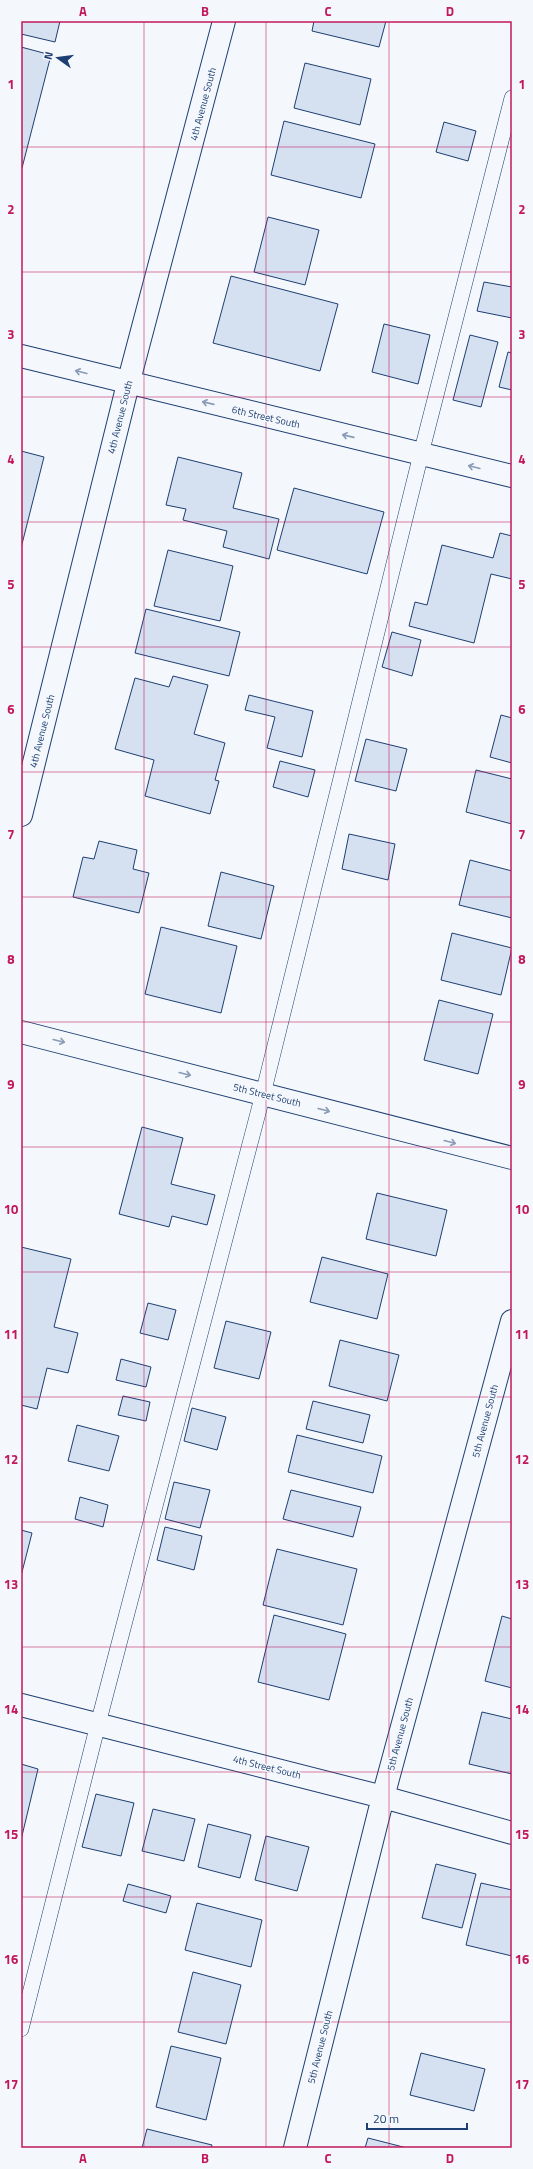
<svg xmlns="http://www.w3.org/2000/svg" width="533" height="2169" viewBox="0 0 533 2169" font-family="'Titillium Web',sans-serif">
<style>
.building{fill:#d5e0f0;stroke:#1d3f73}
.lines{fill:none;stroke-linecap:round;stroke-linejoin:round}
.service-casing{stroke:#1d3f73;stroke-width:16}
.minor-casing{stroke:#1d3f73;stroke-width:24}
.primary-casing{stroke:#1d3f73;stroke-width:24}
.service{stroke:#f4f7fb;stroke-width:15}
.minor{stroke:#f4f7fb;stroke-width:22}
.primary{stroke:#f4f7fb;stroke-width:22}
.oneway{stroke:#889bb7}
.grid{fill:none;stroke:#c2185b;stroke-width:1;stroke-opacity:0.55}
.labels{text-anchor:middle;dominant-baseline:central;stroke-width:3;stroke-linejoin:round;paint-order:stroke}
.street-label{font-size:10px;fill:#1d3f73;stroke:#f4f7fb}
.neatline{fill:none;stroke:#c2185b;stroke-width:1.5}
.grid-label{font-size:13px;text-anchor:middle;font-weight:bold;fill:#c2185b}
</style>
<rect width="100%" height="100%" fill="#f4f7fb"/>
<path class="building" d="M21,21H60L55,42L21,34Z
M314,21H386L379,47L312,31Z
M21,47L51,55L22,168H21Z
M305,63L371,79L360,125L294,108Z
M284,121L375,144L361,198L271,175Z
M444,122L476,131L468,161L436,152Z
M268,217L319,230L305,285L254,272Z
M231,276L338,304L320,371L213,343Z
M484,282L512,287V318L477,311Z
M384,324L430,335L418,384L372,372Z
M470,335L498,342L481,407L453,400Z
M508,352L512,353V390L499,387Z
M21,451L44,457L21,548Z
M178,457L242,473L233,508L279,519L269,559L223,547L227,531L183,520L186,509L166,505Z
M294,488L384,512L367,574L277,550Z
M500,533L512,536V579L491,574L474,643L409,626L415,602L427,605L442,545L493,558Z
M168,550L233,566L220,621L154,606Z
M146,609L240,632L229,676L135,653Z
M392,632L421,640L412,676L382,667Z
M173,676L208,685L194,734L225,743L215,780L219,781L210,814L145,796L154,760L115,749L135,678L169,687Z
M249,695L313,711L302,757L267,748L275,717L245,710Z
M501,715L512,718V763L490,757Z
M366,739L407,749L396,791L355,781Z
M280,761L315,770L308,797L273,787Z
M476,770L512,779V824L466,812Z
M349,834L395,844L388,880L342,869Z
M99,841L137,850L133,869L149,873L139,913L73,897L83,857L94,859Z
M470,860L512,871V918L459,905Z
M221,872L274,886L261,939L208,926Z
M161,927L237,946L221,1013L145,994Z
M452,933L512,948L501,995L441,980Z
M439,1000L493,1014L478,1074L424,1060Z
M142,1127L183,1138L171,1184L215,1195L207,1225L172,1216L169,1227L119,1214Z
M377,1193L447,1210L436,1256L366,1239Z
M21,1247L71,1259L54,1327L78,1333L68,1373L47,1368L37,1409L21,1405Z
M322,1257L388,1274L377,1319L310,1302Z
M148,1303L176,1310L168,1340L140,1333Z
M226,1321L271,1332L259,1379L214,1368Z
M340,1340L399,1355L387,1401L329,1386Z
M121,1359L151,1367L146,1387L116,1380Z
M123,1396L150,1402L146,1421L118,1415Z
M313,1401L370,1415L363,1443L306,1429Z
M192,1408L226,1417L217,1450L184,1441Z
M77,1425L119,1436L109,1471L68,1461Z
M297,1435L382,1456L373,1493L288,1472Z
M174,1482L210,1490L200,1528L165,1519Z
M291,1490L361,1507L353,1537L283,1519Z
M80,1497L108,1505L103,1527L75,1519Z
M165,1527L202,1536L194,1570L157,1560Z
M21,1530L32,1533L21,1576Z
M277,1549L357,1569L343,1625L263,1605Z
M274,1615L346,1634L329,1700L258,1682Z
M502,1616L512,1619V1688L485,1681Z
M482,1712L512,1719V1774L469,1764Z
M21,1764L38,1769L21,1840Z
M96,1794L134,1803L121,1856L82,1847Z
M153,1809L195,1819L184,1861L142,1851Z
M208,1824L251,1835L240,1878L198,1867Z
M266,1836L309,1847L297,1891L255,1880Z
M436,1864L476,1874L462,1928L422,1918Z
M481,1883L512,1890V1956L466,1945Z
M128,1884L171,1896L166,1913L123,1901Z
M197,1903L262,1920L251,1967L185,1950Z
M193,1972L241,1985L226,2044L178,2032Z
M171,2046L221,2058L206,2120L156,2107Z
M421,2053L485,2069L474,2111L410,2095Z
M147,2129L212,2145L211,2148H142Z
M368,2138L407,2148H365Z"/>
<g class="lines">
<g class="service-casing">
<path id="service" d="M21,2029L98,1724L263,1094L421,454L512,98"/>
</g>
<g class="minor-casing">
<path id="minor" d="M21,815L128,384L224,21
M21,1705L383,1797L512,1833
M295,2148L383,1797L512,1321"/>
</g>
<g class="primary-casing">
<path id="primary" d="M21,356L512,476
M21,1032L512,1158"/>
</g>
<use href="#service" class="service"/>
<use href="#minor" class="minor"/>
<use href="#primary" class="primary"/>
</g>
<defs><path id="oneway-shaft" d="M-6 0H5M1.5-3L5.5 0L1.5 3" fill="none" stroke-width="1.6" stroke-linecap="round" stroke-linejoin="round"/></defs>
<g class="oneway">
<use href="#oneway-shaft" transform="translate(81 372) rotate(-166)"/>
<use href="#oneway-shaft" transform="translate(208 403) rotate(-167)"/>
<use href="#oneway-shaft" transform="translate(348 436) rotate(-167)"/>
<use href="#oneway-shaft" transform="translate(474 467) rotate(-166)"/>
<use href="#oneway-shaft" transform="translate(59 1041) rotate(14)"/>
<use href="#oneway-shaft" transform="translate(185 1074) rotate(14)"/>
<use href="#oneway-shaft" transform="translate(324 1110) rotate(15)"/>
<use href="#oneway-shaft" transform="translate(450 1142) rotate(15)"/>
</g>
<path class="grid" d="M144,21V2148M266,21V2148M389,21V2148M21,147H512M21,272H512M21,397H512M21,522H512M21,647H512M21,772H512M21,897H512M21,1022H512M21,1147H512M21,1272H512M21,1397H512M21,1522H512M21,1647H512M21,1772H512M21,1897H512M21,2022H512"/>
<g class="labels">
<g class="street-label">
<text transform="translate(203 104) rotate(-75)">4th Avenue South</text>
<text transform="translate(120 417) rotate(-76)">4th Avenue South</text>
<text transform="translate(266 417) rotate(13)">6th Street South</text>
<text transform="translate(42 731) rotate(-76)">4th Avenue South</text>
<text transform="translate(267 1095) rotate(14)">5th Street South</text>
<text transform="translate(485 1421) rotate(-75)">5th Avenue South</text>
<text transform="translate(400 1734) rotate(-75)">5th Avenue South</text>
<text transform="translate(267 1767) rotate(14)">4th Street South</text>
<text transform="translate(320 2047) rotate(-76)">5th Avenue South</text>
</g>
</g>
<rect width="533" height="2169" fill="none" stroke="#f4f7fb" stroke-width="44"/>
<g transform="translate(58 58) rotate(284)" stroke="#f4f7fb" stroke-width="3" paint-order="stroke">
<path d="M0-3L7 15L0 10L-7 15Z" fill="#1d3f73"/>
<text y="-6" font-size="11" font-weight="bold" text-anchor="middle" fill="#1d3f73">N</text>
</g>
<path d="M367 2123v6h100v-6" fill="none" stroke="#1d3f73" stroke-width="2"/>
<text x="373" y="2123" font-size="12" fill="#1d3f73" stroke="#f4f7fb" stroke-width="3" paint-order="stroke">20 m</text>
<rect x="22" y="22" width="489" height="2125" class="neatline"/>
<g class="grid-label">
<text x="83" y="16">A</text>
<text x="205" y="16">B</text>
<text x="328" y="16">C</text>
<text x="450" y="16">D</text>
<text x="11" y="89">1</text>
<text x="522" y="89">1</text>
<text x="11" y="214">2</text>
<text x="522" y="214">2</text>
<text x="11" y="339">3</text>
<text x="522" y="339">3</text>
<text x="11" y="464">4</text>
<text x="522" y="464">4</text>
<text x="11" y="589">5</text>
<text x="522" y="589">5</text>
<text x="11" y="714">6</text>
<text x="522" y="714">6</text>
<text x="11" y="839">7</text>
<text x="522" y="839">7</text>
<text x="11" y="964">8</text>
<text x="522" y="964">8</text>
<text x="11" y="1089">9</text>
<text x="522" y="1089">9</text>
<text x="11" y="1214">10</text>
<text x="522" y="1214">10</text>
<text x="11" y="1339">11</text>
<text x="522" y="1339">11</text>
<text x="11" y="1464">12</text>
<text x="522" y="1464">12</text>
<text x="11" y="1589">13</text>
<text x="522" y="1589">13</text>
<text x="11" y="1714">14</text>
<text x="522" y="1714">14</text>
<text x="11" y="1839">15</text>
<text x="522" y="1839">15</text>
<text x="11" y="1964">16</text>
<text x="522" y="1964">16</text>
<text x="11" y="2089">17</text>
<text x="522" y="2089">17</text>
<text x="83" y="2163">A</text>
<text x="205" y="2163">B</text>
<text x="328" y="2163">C</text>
<text x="450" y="2163">D</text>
</g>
</svg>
